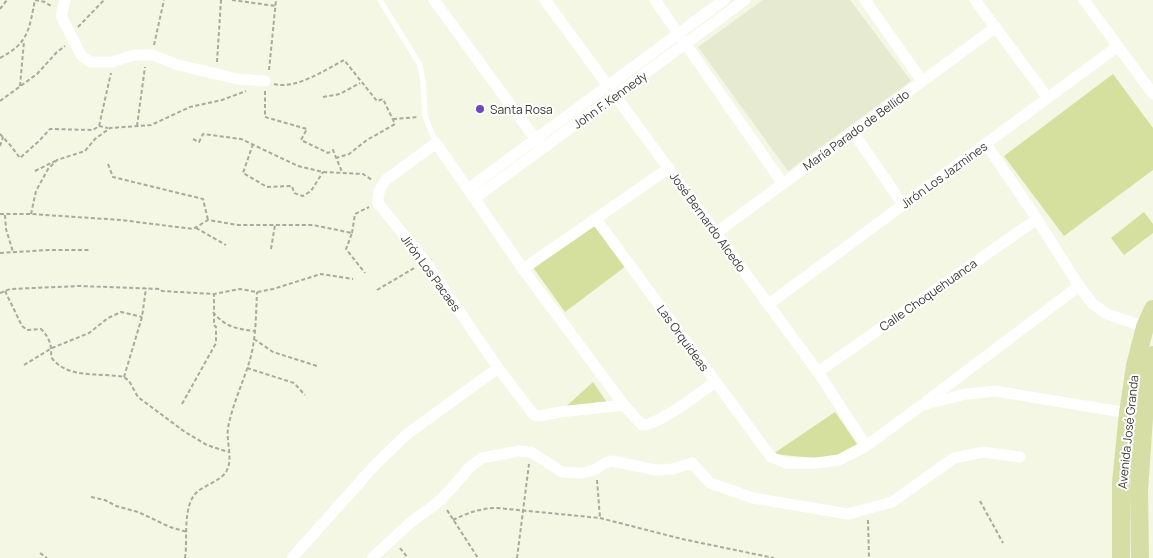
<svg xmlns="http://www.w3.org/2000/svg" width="1153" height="558" viewBox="0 0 1153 558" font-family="Manrope,sans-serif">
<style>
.built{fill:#e6ead1}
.green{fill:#d5df9e}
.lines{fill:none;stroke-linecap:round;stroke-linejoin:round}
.path{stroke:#a7aa9c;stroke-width:2;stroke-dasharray:4 2.5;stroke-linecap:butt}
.service{stroke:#fff;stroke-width:5.5}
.minor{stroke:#fff;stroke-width:11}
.primary{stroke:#d6dda5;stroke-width:18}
.poi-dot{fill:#7145be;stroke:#fff;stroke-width:2}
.labels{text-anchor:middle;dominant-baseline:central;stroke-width:4;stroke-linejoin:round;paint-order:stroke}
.street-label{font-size:12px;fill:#3a3b34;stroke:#fff}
.poi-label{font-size:12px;fill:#3a3b34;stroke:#fff;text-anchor:start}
</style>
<rect width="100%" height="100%" fill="#f3f7e4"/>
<path class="built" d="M763,0H850L911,81L788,171L698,47Z"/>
<path class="green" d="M1113,74L1153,128V170L1064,236L1004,156Z
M1144,212L1153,224V233L1124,255L1111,238Z
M593,222L626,266L565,312L532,266Z
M593,382L610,407L560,412Z
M835,412L859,447L825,459L773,454Z"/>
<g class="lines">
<path class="path" d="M35,0L45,2L51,6
M232,0L276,6
M0,9L7,0
M78,27L104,0
M154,45L164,0
M0,58C29,43 29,29 35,0
M217,62L221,0
M269,70L276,0
M274,84C295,90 325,70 344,60L377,101L383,99L395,124L367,140L349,154L336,158
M20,86L24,41
M265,91V117L307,129L301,140L328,153L333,150L342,172
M323,97L340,94L360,83
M0,101L37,74L57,52L65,46
M393,119L418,117
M99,126L108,128
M137,126L145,67
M0,134L11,146L20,158L39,141L50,129L93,130L99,126L111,73
M193,139L199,142L203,134L241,139L298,166L323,172L363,174L372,180
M253,144L243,173L267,187L292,186L294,193L303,196L311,191L323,172
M0,146L3,137
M108,164L113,177L203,199L208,220
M35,171L55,161
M0,214H31L121,220L193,229L208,220L238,225H313L352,233L346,249L365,273
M31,214L36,191L48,169L57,160L85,151L95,139L110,128L151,125L190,107L222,100L246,91
M5,215L6,229L13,252
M196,228L226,245
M352,233L355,214L369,207
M271,249L275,225
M0,253L49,250H90
M377,290L416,267
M5,291L22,326L27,330L41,329C49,337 52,345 51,357C67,380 101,372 124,377L129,381L138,397L185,432L207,445L228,452
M0,293L10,289L80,286L160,289L162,291L214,294L240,289L257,292L273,289L321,274L353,279
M213,312C225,327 237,329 255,331
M254,339L273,352L317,366
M24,365L52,348L89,333L108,318L121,312L142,317
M247,368L294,383L305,395
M124,377L142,317L146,288
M182,404L216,343V327L214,325V294
M597,480L600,518
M91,497L105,500L116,506L138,512L170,527L187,532
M980,501L1003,543
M447,510L478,558
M453,520C467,513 481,508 497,508L600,518L682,539L774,558
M868,520L869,558
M400,548L408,558
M40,553L47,558
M185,558C188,539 182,506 197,492C205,485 223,480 227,470C233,458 226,441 228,428C232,406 242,385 249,363C256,341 256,315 257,292
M517,558L529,464"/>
<path class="service" d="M380,0L420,65L423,81L425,116L436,143"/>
<path class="minor" d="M65,0L61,16L81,55L90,62H112L134,55H153L175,64L237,79L265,81
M434,0L539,144
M545,0L818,372L866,446
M655,0L783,184
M865,0L922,81
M975,0L1048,98
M1084,0L1153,94
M853,132L903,205
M986,144L1037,219L1079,286L1093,304L1107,314L1145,327
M468,189L724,0
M475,198L745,0
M596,219L771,457L786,463H817L839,460L866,446L922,405L966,394L995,391L1128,413
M716,233L996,27
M523,269L669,168
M769,304L1118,46
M818,372L1037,219
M927,401L1079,286
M624,405L560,412L540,416L534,415L498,368L425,261L378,203C378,192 380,187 387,179L436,143L523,269L624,405L642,425C656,427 701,392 715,382
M292,558L375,465L407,434L498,368
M372,558L410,523L441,500L471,466L482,458L519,451L531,452L562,472L583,473L596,469L605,463L612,461L655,470L673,469L692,463L710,483L753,498L848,514L892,502L954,458L983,452L1020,457"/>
<path class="primary" d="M1121,558V483L1128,413L1135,366L1145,327L1153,309
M1140,558L1139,491L1145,403L1148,371L1153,355"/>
</g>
<circle class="poi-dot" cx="480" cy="109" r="5"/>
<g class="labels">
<g class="street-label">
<text transform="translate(610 100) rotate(-36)">John F. Kennedy</text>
<text transform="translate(856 130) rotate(-36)">María Parado de Bellido</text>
<text transform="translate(944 175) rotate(-36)">Jirón Los Jazmines</text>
<text transform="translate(708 222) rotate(54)">José Bernardo Alcedo</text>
<text transform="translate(431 273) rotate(54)">Jirón Los Pacaes</text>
<text transform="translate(928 295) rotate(-35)">Calle Choquehuanca</text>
<text transform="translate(683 338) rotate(54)">Las Orquideas</text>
<text transform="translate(1128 432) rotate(-84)">Avenida José Granda</text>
</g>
<g class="poi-label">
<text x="490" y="109">Santa Rosa</text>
</g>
</g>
</svg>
